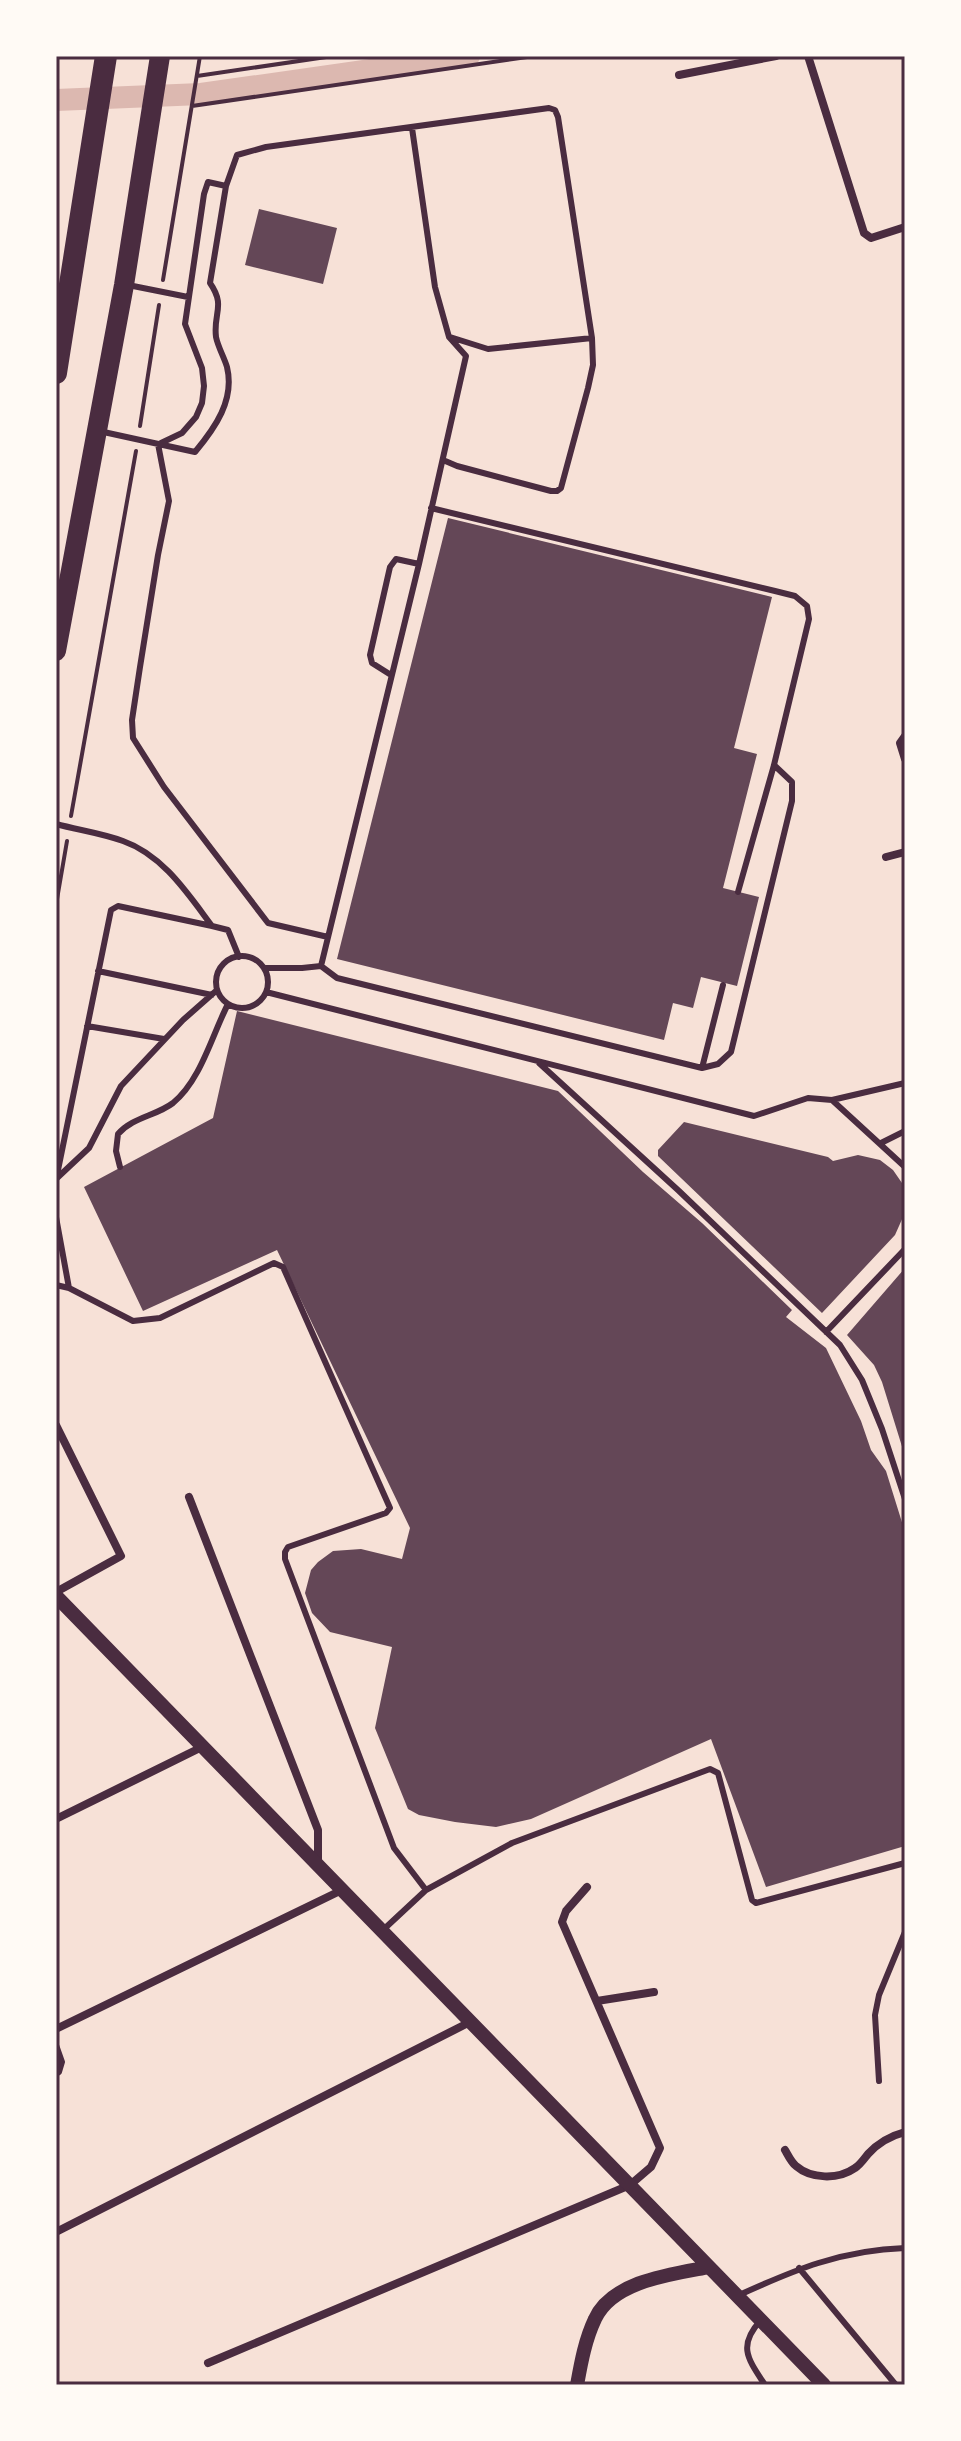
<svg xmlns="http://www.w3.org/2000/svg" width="961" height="2441" viewBox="0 0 961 2441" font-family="'Crimson Pro',serif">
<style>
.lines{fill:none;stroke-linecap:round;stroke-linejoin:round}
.canal{stroke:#dcb8b0;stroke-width:22}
.building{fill:#644757}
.path{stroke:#4a2c40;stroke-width:4}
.service{stroke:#4a2c40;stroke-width:6}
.minor{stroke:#4a2c40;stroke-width:8}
.tertiary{stroke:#4a2c40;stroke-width:14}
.primary{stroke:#4a2c40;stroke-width:20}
.motorway{stroke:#4a2c40;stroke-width:22}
.neatline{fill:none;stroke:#4a2c40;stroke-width:3}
</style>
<rect width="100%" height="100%" fill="#f7e1d7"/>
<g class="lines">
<path class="canal" d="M56,100L201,94L469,56"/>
</g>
<path class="building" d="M259,209L337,228L323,284L245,265Z
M448,518L772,597L734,748L757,754L723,888L759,897L737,986L701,977L693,1008L673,1003L664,1040L337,959Z
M237,1011L558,1091L643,1172L702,1223L792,1310L786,1317L826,1348L861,1421L871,1450L886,1471L905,1532V1846L766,1887L711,1739L531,1819L496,1827L455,1822L419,1815L408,1809L375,1728L392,1647L330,1632L312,1613L305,1593L311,1570L318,1562L333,1551L361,1549L402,1559L410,1528L277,1250L143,1311L84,1187L213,1118Z
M684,1122L828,1157L833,1161L858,1155L880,1160L893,1170L902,1183L905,1197L903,1217L895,1235L822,1313L658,1156V1150Z
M905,1268V1453H904L882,1382L874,1365L847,1335Z"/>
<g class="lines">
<path class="path" d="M197,76L333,56
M192,106L534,56
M163,280L200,56
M140,426L159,305
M71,816L136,451
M56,905L67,841"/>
<path class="service" d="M128,285L188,297
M450,337L488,349L592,338
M99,431L195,452C215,428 235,400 227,367C224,357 218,347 216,337C213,313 226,306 210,283L226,186L237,155L266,147L549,108L555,110L558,117L592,338L593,365L588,388L561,488L557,491H551L457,466L443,460
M161,443L182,433L196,417L202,403L204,386L202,368L185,324L204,194L208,182L226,186
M158,444L169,501L158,555L140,667L132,720L133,738L164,787L268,923L328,937
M431,508L775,591L795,596L807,606L809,619L774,765L738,892
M391,675L372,663L370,655L390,567L396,559L419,564
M56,824C78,830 101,833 123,841C163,855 188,894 212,926L228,930L239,957
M216 982a26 26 0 1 1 52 0a26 26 0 1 1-52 0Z
M321,966L419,564L466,356L449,337L435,287L412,128
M264,968H302L321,966L337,978L702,1068L718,1064L731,1052L792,801V782L774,765
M98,971L212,995
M266,992L754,1116L808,1098L832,1100L905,1167
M87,1026L164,1039
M539,1063L679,1191L840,1345L862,1380L882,1429L905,1499
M702,1068L723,985
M832,1100L905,1083
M881,1143L905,1131
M120,1167L116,1151L118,1134C133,1117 156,1116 173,1103C201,1080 212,1035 228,1004
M56,1179L89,1148L121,1086L183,1020L217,990
M56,1180L111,910L118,906L212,926
M56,1217L69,1288
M56,1285L69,1288L133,1321L160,1318L274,1263L283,1267L390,1508L386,1513L288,1547L285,1552V1559L394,1848L426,1890
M826,1332L905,1249
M383,1930L426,1890L512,1843L710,1769L718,1773L752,1900L756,1903L905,1863
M56,2045L62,2062L59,2072L56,2074
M879,2081L875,2015L879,1995L905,1932
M799,2268L896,2385
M737,2296C794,2270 841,2250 905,2248
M761,2320C737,2346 748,2359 765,2385"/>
<path class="minor" d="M808,56L864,233L871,238L905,227
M679,75L776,56
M905,736L900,743L905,759
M886,857L905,852
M56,1425L121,1556L56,1592
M189,1497L318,1830V1865
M56,1819L202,1747
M597,2001L654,1992
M56,2029L342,1890
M785,2150C788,2155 791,2162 796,2166C811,2179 838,2180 855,2168C860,2165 864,2159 868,2154C878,2143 890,2136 905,2132
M56,2232L470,2022
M208,2363L630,2185L651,2167L660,2148L562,1922L566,1911L587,1887"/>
<path class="tertiary" d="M56,1596L824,2385
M577,2385C581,2363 585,2340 595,2319C612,2281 672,2274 709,2267"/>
<path class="primary" d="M56,651L124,285L160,56"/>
<path class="motorway" d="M56,373L106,56"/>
</g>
<rect width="961" height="2441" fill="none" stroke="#fffaf5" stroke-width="116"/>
<rect x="58" y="58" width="845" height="2325" class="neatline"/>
</svg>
